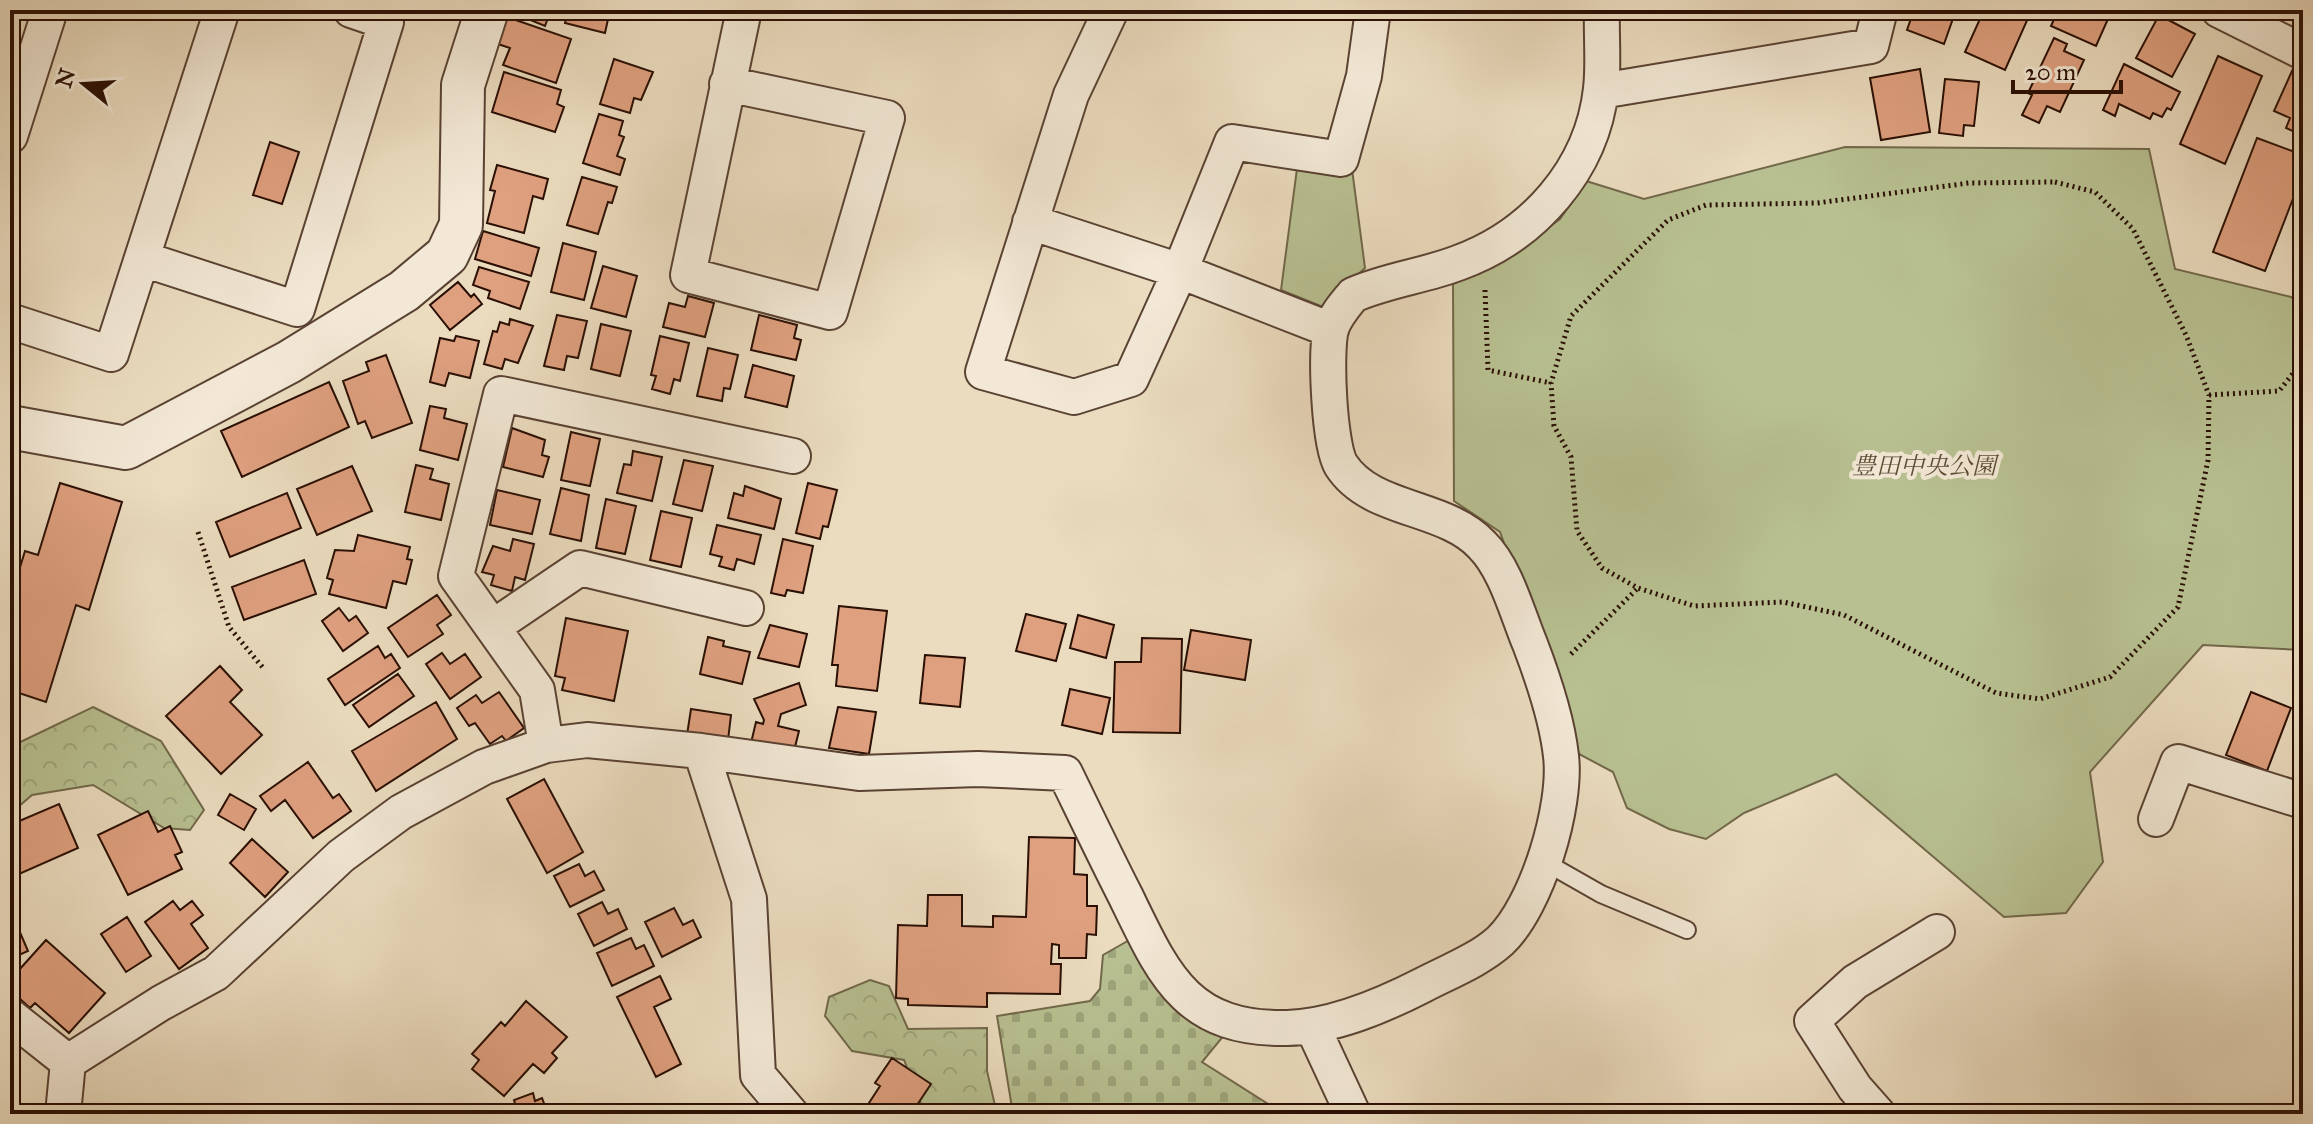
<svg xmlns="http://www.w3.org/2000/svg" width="2313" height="1124" viewBox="0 0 2313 1124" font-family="'IM FELL Great Primer','Noto Serif JP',serif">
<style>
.forest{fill:url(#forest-crowns);stroke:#71684a;stroke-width:2}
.cemetery{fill:url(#cemetery-stones);stroke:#71684a;stroke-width:2}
.park{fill:#b8c091;stroke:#71684a;stroke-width:2}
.building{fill:#dfa07f;stroke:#2a0f04;stroke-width:2}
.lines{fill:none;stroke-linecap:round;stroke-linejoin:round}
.service-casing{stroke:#5a4233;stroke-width:20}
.minor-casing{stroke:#5a4233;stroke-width:38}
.tertiary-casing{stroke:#5a4233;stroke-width:46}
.path{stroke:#2a0f04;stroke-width:5;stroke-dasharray:2 4;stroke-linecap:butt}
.service{stroke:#f2e8d5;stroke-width:16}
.minor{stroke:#f2e8d5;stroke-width:34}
.tertiary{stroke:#f2e8d5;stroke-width:42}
.labels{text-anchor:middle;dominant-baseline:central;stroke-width:8;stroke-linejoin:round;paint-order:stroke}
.park-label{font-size:24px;font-style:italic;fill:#5c4d35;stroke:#f2e8d5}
</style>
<defs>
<pattern id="forest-crowns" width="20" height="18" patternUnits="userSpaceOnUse" patternTransform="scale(2)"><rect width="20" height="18" fill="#b8c091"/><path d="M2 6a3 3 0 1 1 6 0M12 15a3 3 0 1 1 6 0" fill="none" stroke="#9ea47b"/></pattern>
<pattern id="cemetery-stones" width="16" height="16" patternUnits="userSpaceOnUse" patternTransform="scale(2)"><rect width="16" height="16" fill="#b8c091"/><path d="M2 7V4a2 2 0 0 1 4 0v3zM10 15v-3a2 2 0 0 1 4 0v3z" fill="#9ea47b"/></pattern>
</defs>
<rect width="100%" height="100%" fill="#ebdcbf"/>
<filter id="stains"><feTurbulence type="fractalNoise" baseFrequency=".0025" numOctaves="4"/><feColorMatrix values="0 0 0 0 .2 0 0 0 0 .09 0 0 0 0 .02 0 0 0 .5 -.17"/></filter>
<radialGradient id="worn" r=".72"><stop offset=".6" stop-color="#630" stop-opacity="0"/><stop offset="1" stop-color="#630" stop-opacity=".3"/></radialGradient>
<path class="forest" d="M93,707L161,741L204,810L190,830L164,828L93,785L32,795L10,814V747Z
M870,980L889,986L908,1029L987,1028V1071L997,1114H925L904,1060L852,1051L825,1016L829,997Z"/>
<path class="cemetery" d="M1133,938L1225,1034L1202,1062L1268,1104L1264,1114H1013L997,1016L1090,1001L1100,989L1103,955Z"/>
<path class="park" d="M1845,147L2149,149L2175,269L2291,297L2303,307V650L2203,645L2090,772L2103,862L2066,913L2004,917L1836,774L1744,813L1706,839L1669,829L1627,808L1613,772L1579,754L1500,532L1454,501L1453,284L1501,262L1560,219L1586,181L1644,199Z
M1298,161L1352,169L1365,268L1323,307L1281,290Z"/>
<path class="building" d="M506,10H551L545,26Z
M568,10H610L605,33L565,23Z
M1914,10H1956L1944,44L1907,30Z
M1984,10H2017L2029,16L2005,70L1965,52Z
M2058,10H2112L2096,46L2051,26Z
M2159,15L2195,34L2172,77L2136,58Z
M504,16L571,39L556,83L503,65L510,48L495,43Z
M2054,38L2067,44L2064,51L2084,60L2060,112L2047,106L2039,123L2022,115L2032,95L2028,93Z
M2218,56L2262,76L2225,164L2180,144Z
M614,59L653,72L641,100L634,98L630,113L600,104Z
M2124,64L2180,92L2171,110L2167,108L2162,117L2153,113L2150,119L2119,104L2115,116L2103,110Z
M1920,69L1930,132L1881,140L1870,78Z
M2292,71L2303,77V136L2286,128L2290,118L2274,111Z
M504,72L561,90L557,104L564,107L555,132L492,112Z
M1945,79L1979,82L1974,126L1964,125L1963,136L1939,133Z
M599,114L623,121L619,135L624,137L617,156L625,159L620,175L583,163Z
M2257,138L2303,155V173L2265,271L2213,252Z
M270,142L299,152L282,204L253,195Z
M497,165L548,179L543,199L533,196L524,233L487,223L495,191L490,190Z
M582,177L617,187L612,203L608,202L598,234L567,225Z
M483,231L539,248L531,276L475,259Z
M563,243L596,252L584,300L551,292Z
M603,266L637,276L626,317L591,308Z
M479,267L529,282L520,309L488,298L490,291L473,285Z
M458,282L471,297L474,294L482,304L450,330L430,305Z
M688,296L714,303L705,337L663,327L669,303L685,307Z
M557,315L587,321L578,358L567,356L564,370L544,366Z
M759,315L797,325L794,338L801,340L796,360L751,350Z
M510,319L533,326L518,363L505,359L502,369L484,364L493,331L497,332L500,322L509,325Z
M601,324L631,331L620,376L591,369Z
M456,336L479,341L470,378L449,373L445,386L430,382L440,338L454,341Z
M660,336L689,343L680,381L674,379L670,394L652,389L656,376L651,375Z
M708,348L738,355L730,389L724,388L722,401L697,396Z
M386,355L412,423L372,438L365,421L358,424L343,381L369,371L366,362Z
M753,365L794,376L787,407L745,397Z
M329,382L349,427L242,477L221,431Z
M430,406L446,409L444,418L467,424L458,460L420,450Z
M512,428L545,440L542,455L549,457L543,477L503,467Z
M571,432L600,439L590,486L561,480Z
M633,451L662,457L652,501L617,493L624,464L631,465Z
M684,460L713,466L702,511L673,504Z
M416,465L433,469L430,479L449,484L441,520L405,512Z
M352,466L372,511L317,535L297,489Z
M60,483L122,502L89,610L76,605L46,702L10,690V600L25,551L38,555Z
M808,483L837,490L828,527L823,526L820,539L796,533Z
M745,486L781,499L774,529L728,518L734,493L743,496Z
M561,488L589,495L581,541L550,534Z
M497,490L540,500L532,534L490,525Z
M287,493L301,528L230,557L216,522Z
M606,499L636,506L625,554L596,548Z
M661,511L692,518L681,567L650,560Z
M717,525L761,535L754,564L737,559L734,570L719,566L722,557L710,554Z
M358,535L410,547L407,559L412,560L406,584L393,581L386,608L329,594L333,580L327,578L335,550L354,551Z
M513,539L534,544L525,580L515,577L512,591L491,585L494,575L482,572L493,546L510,551Z
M783,539L813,546L803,593L787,590L785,596L771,593Z
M304,560L316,594L244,620L232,587Z
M437,595L451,615L437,625L443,634L408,657L388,628Z
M839,606L887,611L877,691L836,686L838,665H832Z
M339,608L349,621L356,616L368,633L343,651L322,621Z
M1026,614L1066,624L1056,661L1016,651Z
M1078,615L1114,625L1106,658L1070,648Z
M566,618L628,631L614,701L562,690L565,678L555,676Z
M770,625L807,634L799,667L758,658Z
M1191,630L1251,640L1245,680L1184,670Z
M708,637L724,641L723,646L750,652L742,684L700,674Z
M1142,638L1182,639L1180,733L1113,732L1115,662H1141Z
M378,646L385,658L391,654L400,668L345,705L328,679Z
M442,653L450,664L465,654L481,677L450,699L426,664Z
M925,655L965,658L960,707L920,703Z
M220,666L242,690L230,702L262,735L221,774L166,716Z
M398,674L414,696L369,727L353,705Z
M799,683L806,705L781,714L778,726L799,731L794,751L751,743L756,722L763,724L764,720L754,699Z
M1070,689L1110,698L1102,734L1062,725Z
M499,692L524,728L506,741L502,736L490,744L475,723L469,726L457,708L476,695L482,703Z
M2251,692L2291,708L2267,771L2226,755Z
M436,702L457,739L376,791L352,751Z
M838,707L876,712L869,754L829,748Z
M691,709L731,715L728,740L687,735Z
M308,762L333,798L339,794L351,811L313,838L285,800L271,811L260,796Z
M544,779L583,852L547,873L507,799Z
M230,794L256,809L244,830L218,815Z
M59,804L78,848L10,878V825Z
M148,811L158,832L170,826L182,852L175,855L182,869L128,895L98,835Z
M1029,837L1075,838L1074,874L1087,875V906H1097L1096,935L1087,934L1086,958H1059V945L1052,944L1051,964H1061L1060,994L987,993V1007L908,1005V999L896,998L898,925L927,926L928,895H962V926L993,927V916L1026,917Z
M252,839L288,872L265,897L230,863Z
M579,864L585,876L594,871L604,890L570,907L554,876Z
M173,901L180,910L192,901L203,915L191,924L208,948L179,969L145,922Z
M602,902L608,914L618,909L627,929L594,946L578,914Z
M674,908L683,925L693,920L701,937L662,957L645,922Z
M10,909L28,951L10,959Z
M127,917L151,956L126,972L101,934Z
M631,938L636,949L644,945L654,966L612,986L597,953Z
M46,940L105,993L69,1033L35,1003L30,1008L10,990V980Z
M660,976L671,999L654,1007L681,1064L656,1077L617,997Z
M526,1001L567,1037L552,1053L557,1058L544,1073L533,1064L504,1096L472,1069L479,1060L472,1054L501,1022L505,1026Z
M892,1058L931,1084L911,1114H879L867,1106L880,1086L875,1083Z
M533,1093L535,1101L542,1098L548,1114H496L516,1107L514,1100Z
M119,1108L138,1114H116Z"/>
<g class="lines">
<g class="service-casing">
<path id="service" d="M1543,861L1601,894L1687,930"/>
</g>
<g class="minor-casing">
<path id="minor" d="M1111,10L1071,95L983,372L1074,397L1131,379L1180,271L1232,142L1341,159L1364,76L1373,10
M2219,10L2303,52
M727,84L887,118L830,312L688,275L744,10
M1601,91L1871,46L1880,10
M10,136L50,10
M1030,222L1180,271L1331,330
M143,259L297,309L386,22L351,10
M10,321L111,354L222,10
M493,627L580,568L746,608
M546,745L537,690L456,576L501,394L793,456
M701,751L749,899L758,1075L791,1114
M2156,819L2178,762L2303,801
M10,1016L68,1062
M1313,1028L1353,1114
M63,1114L68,1062L161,1003L216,973L341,856L401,812L484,767L546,745L587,740L701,751L859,773L978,769L1065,773C1085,814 1105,856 1126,897C1164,975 1186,1030 1287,1028C1333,1027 1382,1006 1423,985C1448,972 1479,960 1500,941C1537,906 1567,806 1561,756C1557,719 1543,678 1530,644C1517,613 1506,569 1482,545C1445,505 1371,512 1341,465C1329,445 1325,352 1331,329C1335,316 1345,305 1353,295C1387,280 1424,276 1458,263C1533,236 1592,170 1601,89C1604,63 1601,36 1602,10
M1878,1114L1855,1088L1812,1021L1855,982L1937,932"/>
</g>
<g class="tertiary-casing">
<path id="tertiary" d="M10,427L126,448L289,362L404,291L447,255L461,225L463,85L487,10"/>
</g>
<path class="path" d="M2055,182L2095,192L2133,229L2186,335L2209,395L2208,460L2178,607L2110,677L2040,699L1996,693L1844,615L1783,602L1694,606L1638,588L1602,568L1577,531L1571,457L1554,426L1551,383L1571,316L1668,220L1706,205L1817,203L1969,183Z
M1485,290L1488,370L1551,383
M2209,395L2279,391L2303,361
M198,532L229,627L264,669
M1571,654L1638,588"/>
<use href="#service" class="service"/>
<use href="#minor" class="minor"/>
<use href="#tertiary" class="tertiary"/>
</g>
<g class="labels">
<g class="park-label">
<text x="1924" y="466">豊田中央公園</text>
</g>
</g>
<rect width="2313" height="1124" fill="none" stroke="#ebdcbf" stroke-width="40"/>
<rect x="12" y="12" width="2289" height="1100" fill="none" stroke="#2a0f04" stroke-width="4"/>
<rect x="20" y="20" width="2273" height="1084" fill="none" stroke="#2a0f04" stroke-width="2"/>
<g transform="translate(84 84) rotate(288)" stroke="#f2e8d5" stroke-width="6" paint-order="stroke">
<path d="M0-6L14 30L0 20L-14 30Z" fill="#2a0f04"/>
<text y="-12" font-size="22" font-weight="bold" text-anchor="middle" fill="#2a0f04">N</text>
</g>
<path d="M2013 80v12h108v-12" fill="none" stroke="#2a0f04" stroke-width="4"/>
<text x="2025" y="80" font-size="24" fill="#2a0f04" stroke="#f2e8d5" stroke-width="6" paint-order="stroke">20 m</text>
<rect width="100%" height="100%" filter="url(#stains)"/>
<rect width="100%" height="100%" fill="url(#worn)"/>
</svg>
